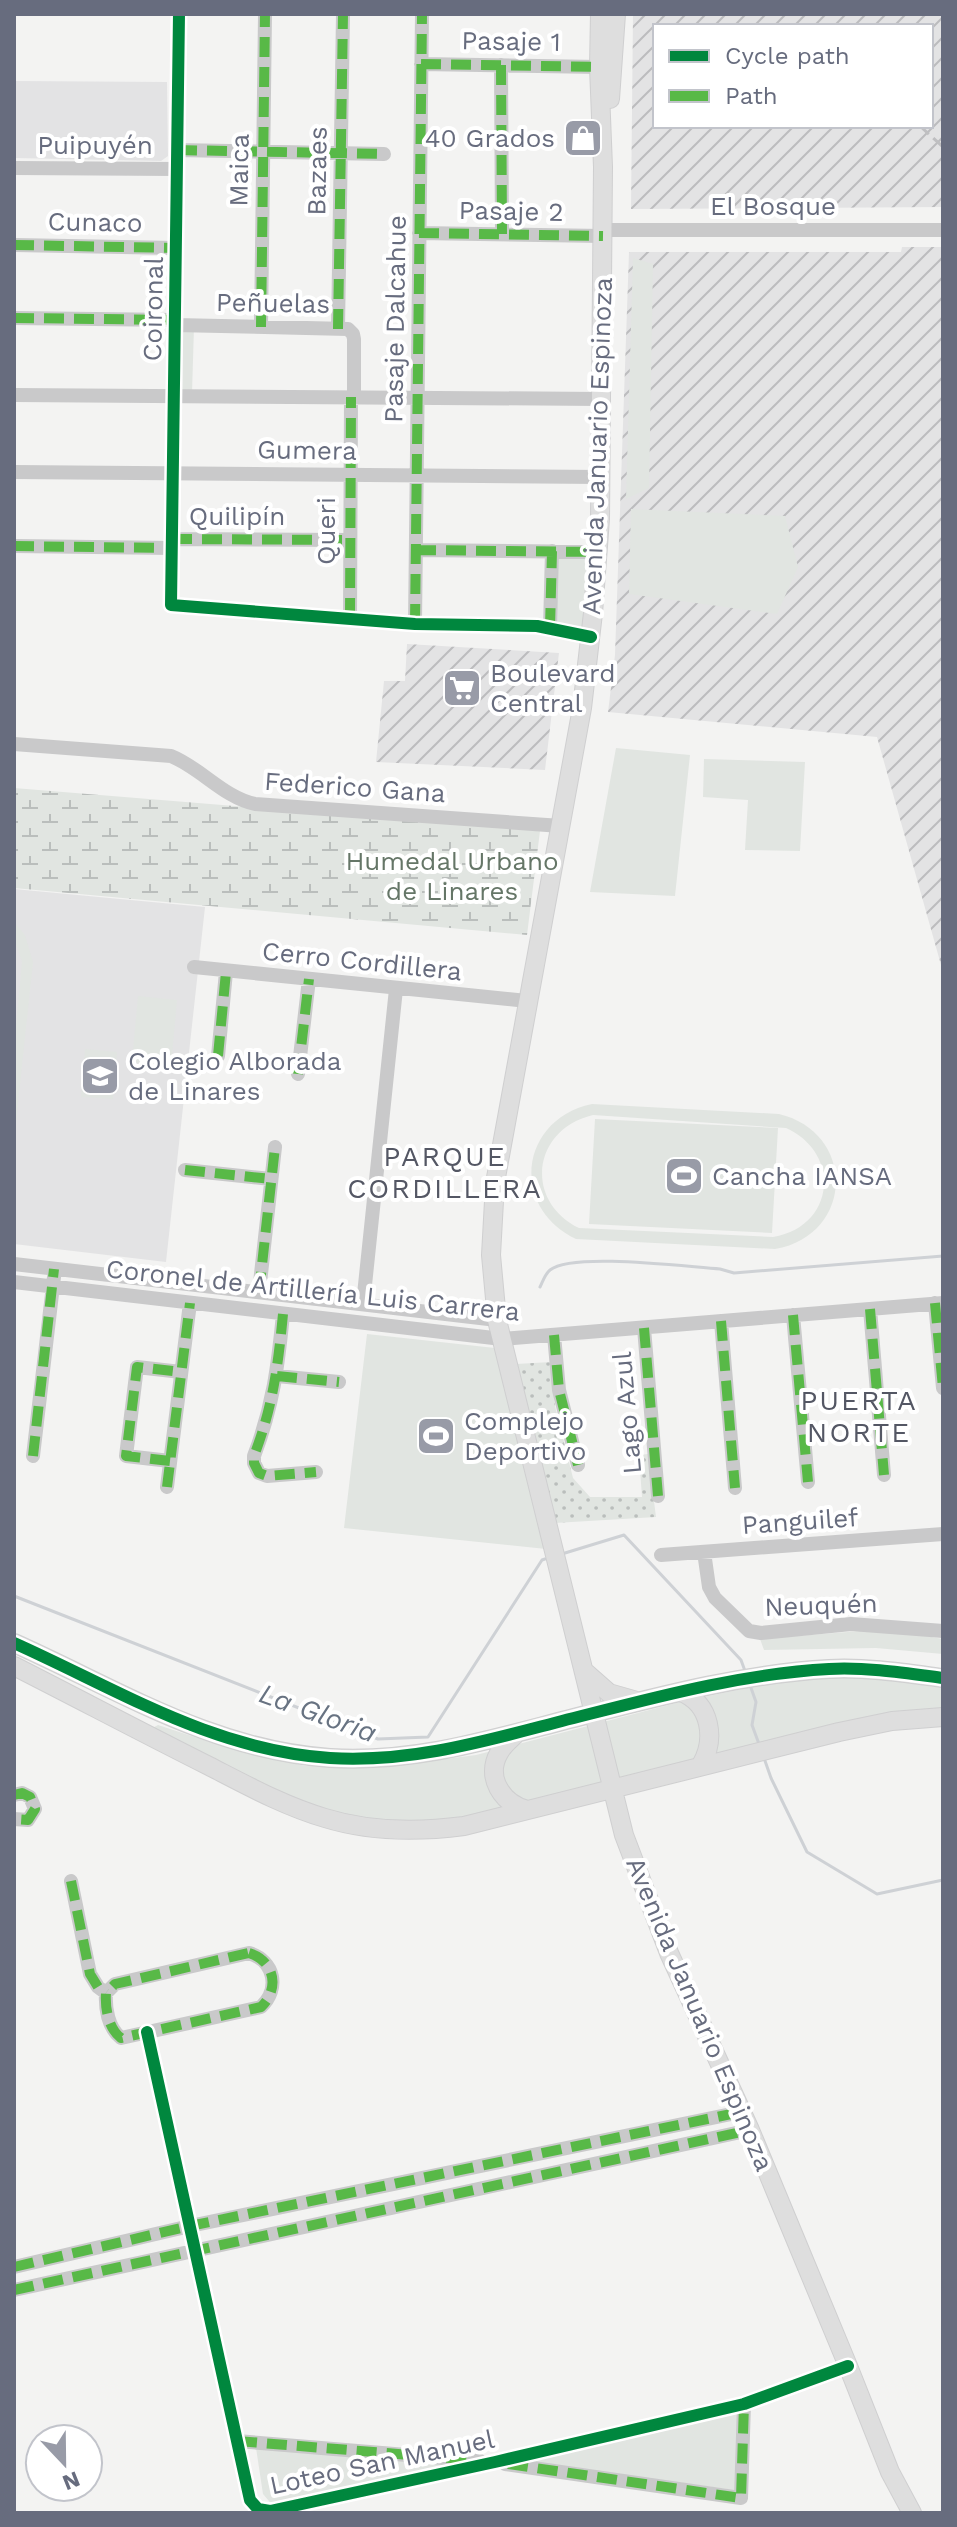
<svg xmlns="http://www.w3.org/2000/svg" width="957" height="2527" viewBox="0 0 957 2527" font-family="'Work Sans',sans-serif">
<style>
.built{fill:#e3e3e4}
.industrial{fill:url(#industrial-furrows);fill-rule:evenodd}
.green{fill:#e1e5e1;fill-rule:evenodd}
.wetland{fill:url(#wetland-marsh)}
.park{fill:url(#park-dots)}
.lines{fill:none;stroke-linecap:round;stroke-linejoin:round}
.stream{stroke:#ced1d5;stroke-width:3}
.major-casing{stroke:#cfcfd0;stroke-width:20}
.minor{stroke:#c9c9ca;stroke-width:14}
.major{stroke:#dedede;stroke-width:18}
.rail{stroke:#bfbfc1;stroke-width:3;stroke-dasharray:12 6;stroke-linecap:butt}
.quiet{stroke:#58b947;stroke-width:10;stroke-dasharray:20 10;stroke-linecap:butt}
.cycleway-casing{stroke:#fff;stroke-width:17}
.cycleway{stroke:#00873e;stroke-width:12}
.labels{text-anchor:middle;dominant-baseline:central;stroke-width:8;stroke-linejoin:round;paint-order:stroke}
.street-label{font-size:26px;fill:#676c7e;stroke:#fff}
.poi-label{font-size:26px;fill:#676c7e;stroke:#fff;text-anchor:start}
.park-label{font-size:26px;fill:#657667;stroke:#fff}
.neighbourhood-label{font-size:28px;letter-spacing:2px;fill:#545764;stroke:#fff}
.water-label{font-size:28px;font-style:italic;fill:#687382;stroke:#fff}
</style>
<defs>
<pattern id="industrial-furrows" width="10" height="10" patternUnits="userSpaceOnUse" patternTransform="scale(2)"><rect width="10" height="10" fill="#e3e3e4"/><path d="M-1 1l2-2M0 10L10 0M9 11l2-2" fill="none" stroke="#bcbcbe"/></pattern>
<pattern id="wetland-marsh" width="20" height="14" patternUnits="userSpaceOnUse" patternTransform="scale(2)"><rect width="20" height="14" fill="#e1e5e1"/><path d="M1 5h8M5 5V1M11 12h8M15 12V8" fill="none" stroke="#babebc"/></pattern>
<pattern id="park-dots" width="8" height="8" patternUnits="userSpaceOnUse" patternTransform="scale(2)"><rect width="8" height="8" fill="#e1e5e1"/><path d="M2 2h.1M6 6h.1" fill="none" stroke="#babebc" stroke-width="1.8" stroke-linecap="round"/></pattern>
</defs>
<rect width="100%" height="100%" fill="#f3f3f2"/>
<path class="built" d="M14,81L167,82L168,156L161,161L14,158Z
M14,889L205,907L166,1262L14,1244Z"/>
<path class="industrial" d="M633,14H943V207L631,209ZM655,26H931V126H655Z
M902,247H943V972L877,737L608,712L615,655L629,252H901Z
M407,644L559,653L545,770L376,762L384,681H405Z"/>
<path class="green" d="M633,258L653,264L649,488L626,499Z
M194,327L192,393L177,394L178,328Z
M631,509L785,516L798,567L777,614L629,594Z
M555,554L594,557L587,634L553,625Z
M616,748L690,755L675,896L590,892Z
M704,759L805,762L800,851L745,850L748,800L703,797Z
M14,922L25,935L33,962L14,1141V1046L22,962L14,938Z
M138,996L177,1000L171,1066L132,1062Z
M85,1049L117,1052L113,1099L81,1097Z
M592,1104L779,1114C857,1133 854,1235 775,1249L576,1239C509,1207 520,1119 592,1104ZM593,1115L786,1128C842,1153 835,1227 773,1237L579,1228C523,1200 533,1129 593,1115Z
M595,1119L778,1128L772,1233L589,1224Z
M367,1334L495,1348L546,1549L344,1528Z
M860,1631L920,1635L943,1639V1654L876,1648L764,1650L760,1639Z
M817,1677L873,1678L943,1688V1711L495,1815L409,1823L355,1817L303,1804L149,1730L158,1725L213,1743L286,1762L306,1766L384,1767L476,1755L680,1702L747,1688Z
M740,2413L735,2490L519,2461Z
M256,2448L467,2463L274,2507L263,2494Z"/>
<path class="wetland" d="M14,788L540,831L527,935L14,888Z"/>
<path class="park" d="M551,1362L555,1406L573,1478L590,1497H642L639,1455L648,1454L656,1517L555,1523L516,1364Z"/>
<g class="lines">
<path class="stream" d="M540,1287C543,1281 545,1274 550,1270C573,1252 687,1267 720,1269L734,1273L943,1256
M565,1553L624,1535L741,1660L745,1671
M14,1596L378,1739L428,1737L542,1560L545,1559
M750,1685L756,1702L752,1725L759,1744
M764,1758L771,1778L807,1852L877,1894L943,1880"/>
<g class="major-casing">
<path id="major" d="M600,14L599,67L603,167L601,399L600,519L593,613L582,708L495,1183L491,1255L497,1320L624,1835L669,1953L750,2130L848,2366L890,2472L912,2513
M610,99L616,14
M14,1643C119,1690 212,1750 330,1758C411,1763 485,1741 562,1721C649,1699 738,1674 829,1669C867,1667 905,1673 943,1678
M14,1666C79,1699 143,1733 209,1766C246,1785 284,1806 325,1818C370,1832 418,1832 464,1826L839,1732L892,1721L943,1717
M584,1671L609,1693L637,1701
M681,1692C711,1704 716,1739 701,1765
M517,1733C511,1739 503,1745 499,1753C485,1777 502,1803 527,1810"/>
</g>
<path class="minor" d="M179,14L171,605L415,624L537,626L591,637
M421,64L599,67
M501,65L502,234
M177,150L384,154
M14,168L177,169
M602,230H943
M419,233L603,236
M14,245L176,248
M14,318L175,320
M175,325L348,329L353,334L354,339V397
M261,327L265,14
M338,329L343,14
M14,395L601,399
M14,472L600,477
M172,539L350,540
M14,546L172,548
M416,550L598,552
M350,618L351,397
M415,624L422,14
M550,628L552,551
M14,744L171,756C201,768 223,797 255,804L561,826
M194,967L527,1001
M218,1056L226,972
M298,1074L309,979
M185,1170L271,1179
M14,1264L497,1320
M14,1282L502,1339L943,1303
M259,1292L275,1147
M935,1303L943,1388
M363,1304L396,989
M870,1309L884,1475
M283,1314C278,1366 273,1406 254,1456V1463L259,1473L267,1476L316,1472
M793,1315L808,1482
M721,1321L735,1488
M644,1328L658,1496
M554,1335L559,1390L578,1465
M277,1376L339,1382
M33,1456L54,1277
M170,1461L126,1456L137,1367L181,1372
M167,1487L190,1303
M704,1552L709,1587L715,1598L749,1631L761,1633L851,1624L943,1631
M661,1555L943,1534
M14,1795L22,1793L30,1797L35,1809L28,1820L14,1819
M71,1881L90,1974L98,1987L106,1993
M249,1953C275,1961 280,1989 261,2007L121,2038C108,2028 105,2008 106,1993L115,1984Z
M147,2032L250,2500L258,2509L270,2511L495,2462L744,2404L848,2366
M14,2267L190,2226L741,2112
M14,2290L750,2130
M237,2441L480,2461
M505,2464L741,2498L744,2404"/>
<use href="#major" class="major"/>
<path class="rail" d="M920,126L943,147"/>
<path class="quiet" d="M421,64L599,67
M501,65L502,234
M177,150L384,154
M419,233L603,236
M14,245L176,248
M14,318L175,320
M261,327L265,14
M338,329L343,14
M172,539L350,540
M14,546L172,548
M416,550L598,552
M350,618L351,397
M415,624L422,14
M550,628L552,551
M218,1056L226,972
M298,1074L309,979
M185,1170L271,1179
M259,1292L275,1147
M935,1303L943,1388
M870,1309L884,1475
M283,1314C278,1366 273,1406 254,1456V1463L259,1473L267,1476L316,1472
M793,1315L808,1482
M721,1321L735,1488
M644,1328L658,1496
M554,1335L559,1390L578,1465
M277,1376L339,1382
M33,1456L54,1269
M170,1461L126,1456L137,1367L181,1372
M167,1487L190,1303
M14,1795L22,1793L30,1797L35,1809L28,1820L14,1819
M71,1881L90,1974L98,1987L106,1993
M249,1953C275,1961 280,1989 261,2007L121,2038C108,2028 105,2008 106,1993L115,1984Z
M14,2267L190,2226L741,2112
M14,2290L750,2130
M237,2441L473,2460
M508,2464L741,2498L744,2404"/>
<g class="cycleway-casing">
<path id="cycleway" d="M179,14L171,605L415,624L537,626L591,637
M14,1643C119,1690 212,1750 330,1758C411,1763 485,1741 562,1721C649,1699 738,1674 829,1669C867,1667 905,1673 943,1678
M147,2032L250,2500L258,2509L270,2511L495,2462L744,2404L848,2366"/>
</g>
<use href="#cycleway" class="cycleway"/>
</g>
<defs>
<g id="shop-square" transform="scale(2)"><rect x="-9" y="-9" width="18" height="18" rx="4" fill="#989ba7" stroke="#fff"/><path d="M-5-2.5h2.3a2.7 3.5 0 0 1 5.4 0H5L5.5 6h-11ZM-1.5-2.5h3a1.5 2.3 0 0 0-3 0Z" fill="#fff"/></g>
<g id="supermarket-square" transform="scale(2)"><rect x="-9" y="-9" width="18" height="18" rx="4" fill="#989ba7" stroke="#fff"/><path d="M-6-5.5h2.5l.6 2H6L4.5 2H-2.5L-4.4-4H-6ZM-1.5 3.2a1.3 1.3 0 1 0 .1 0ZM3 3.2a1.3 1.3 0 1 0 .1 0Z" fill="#fff"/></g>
<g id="school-square" transform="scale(2)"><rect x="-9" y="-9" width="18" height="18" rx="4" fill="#989ba7" stroke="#fff"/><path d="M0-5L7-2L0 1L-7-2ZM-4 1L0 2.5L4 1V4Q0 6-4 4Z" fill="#fff"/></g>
<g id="stadium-square" transform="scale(2)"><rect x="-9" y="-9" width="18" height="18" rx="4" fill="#989ba7" stroke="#fff"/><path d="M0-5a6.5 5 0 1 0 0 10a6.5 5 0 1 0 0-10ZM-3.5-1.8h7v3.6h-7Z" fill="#fff"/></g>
</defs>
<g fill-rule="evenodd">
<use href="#shop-square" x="583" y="138"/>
<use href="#supermarket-square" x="462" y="688"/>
<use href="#school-square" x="100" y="1076"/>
<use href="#stadium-square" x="684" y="1176"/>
<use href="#stadium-square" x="436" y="1436"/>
</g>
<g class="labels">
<g class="street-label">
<text transform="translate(511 41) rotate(1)">Pasaje 1</text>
<text x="95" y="145">Puipuyén</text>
<text transform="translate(239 170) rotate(-89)">Maica</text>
<text transform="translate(317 171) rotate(-89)">Bazaes</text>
<text x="773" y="206">El Bosque</text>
<text transform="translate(511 211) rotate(1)">Pasaje 2</text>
<text transform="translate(95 222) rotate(1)">Cunaco</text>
<text transform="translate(273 303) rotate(1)">Peñuelas</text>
<text transform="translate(153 309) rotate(-89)">Coironal</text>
<text transform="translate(395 319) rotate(-89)">Pasaje Dalcahue</text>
<text transform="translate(597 446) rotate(-88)">Avenida Januario Espinoza</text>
<text transform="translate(307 450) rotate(1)">Gumera</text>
<text x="237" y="516">Quilipín</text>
<text transform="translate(326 531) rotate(-90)">Queri</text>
<text transform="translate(355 787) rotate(4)">Federico Gana</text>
<text transform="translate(362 961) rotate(6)">Cerro Cordillera</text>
<text transform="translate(313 1290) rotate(6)">Coronel de Artillería Luis Carrera</text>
<text transform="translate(627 1413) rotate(-95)">Lago Azul</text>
<text transform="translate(800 1521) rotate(-4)">Panguilef</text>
<text transform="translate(821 1605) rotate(-2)">Neuquén</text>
<text transform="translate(700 2014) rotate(67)">Avenida Januario Espinoza</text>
<text transform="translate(382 2462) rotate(-12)">Loteo San Manuel</text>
</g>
<g class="poi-label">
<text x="555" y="138" text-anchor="end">40 Grados</text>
<text x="490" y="673">Boulevard<tspan x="490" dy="30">Central</tspan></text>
<text x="128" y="1061">Colegio Alborada<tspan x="128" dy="30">de Linares</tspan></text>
<text x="712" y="1176">Cancha IANSA</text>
<text x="464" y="1421">Complejo<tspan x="464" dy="30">Deportivo</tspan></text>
</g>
<g class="park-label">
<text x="452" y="861">Humedal Urbano<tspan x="452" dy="30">de Linares</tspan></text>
</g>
<g class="neighbourhood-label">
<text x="445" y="1156">PARQUE<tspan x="445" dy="32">CORDILLERA</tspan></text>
<text x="859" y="1400">PUERTA<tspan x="859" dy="32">NORTE</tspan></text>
</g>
<g class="water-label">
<text transform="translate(318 1713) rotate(20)">La Gloria</text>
</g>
</g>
<rect width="957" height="2527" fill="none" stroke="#676c7e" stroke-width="32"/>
<rect x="653" y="24" width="280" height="104" fill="#ffffff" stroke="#c2c4cb" stroke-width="2"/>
<rect x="669" y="50" width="40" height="12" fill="#00873e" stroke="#c2c4cb" stroke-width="2"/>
<text x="725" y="64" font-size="24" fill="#676c7e">Cycle path</text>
<rect x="669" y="90" width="40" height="12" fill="#58b947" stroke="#c2c4cb" stroke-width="2"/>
<text x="725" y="104" font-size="24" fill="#676c7e">Path</text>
<g transform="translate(64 2463) rotate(158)"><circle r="38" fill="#ffffff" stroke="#c2c4cb" stroke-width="2"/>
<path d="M0-6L14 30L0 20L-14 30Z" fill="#989ba7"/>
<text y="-12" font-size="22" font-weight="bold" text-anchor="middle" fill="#676c7e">N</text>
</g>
</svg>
